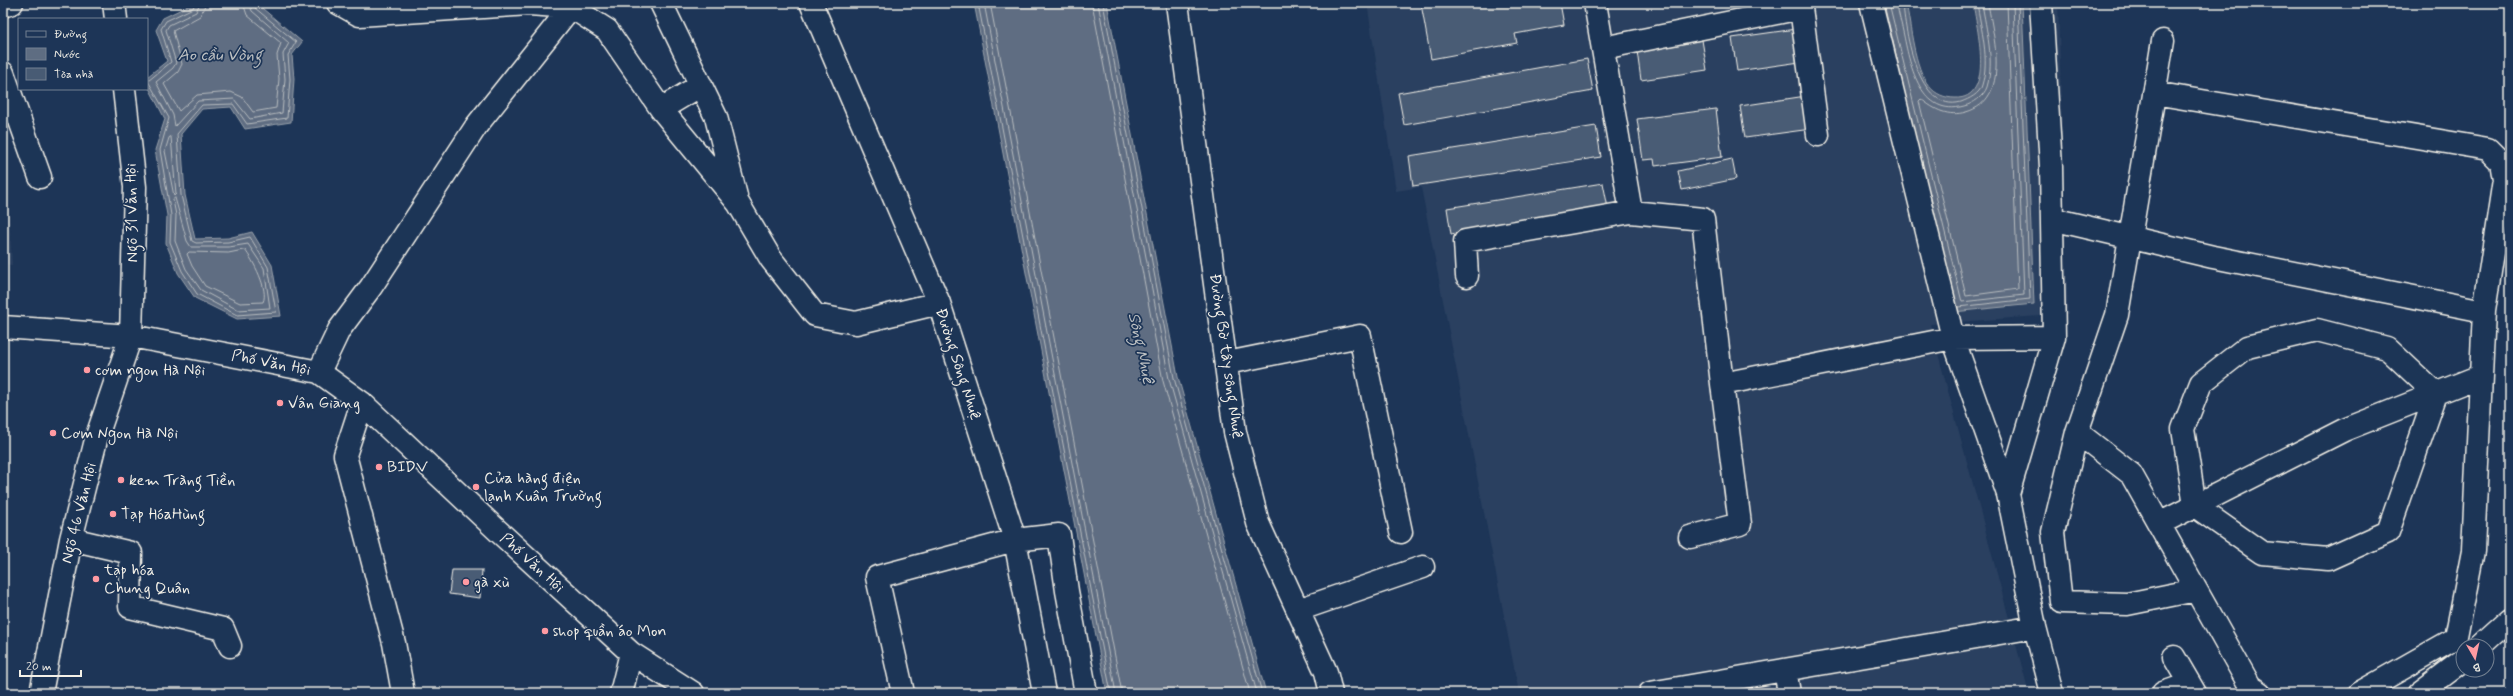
<svg xmlns="http://www.w3.org/2000/svg" width="2513" height="696" viewBox="0 0 2513 696" font-family="Mynerve,sans-serif">
<style>
.built{fill:#2a4060}
.water{fill:#5e6d82;stroke:#9aa2ab}
.lines{fill:none;stroke-linecap:round;stroke-linejoin:round}
.shore{stroke:#b8bcbf;stroke-width:1}
.building{fill:#485b74;stroke:#f4f1e8}
.minor-casing{stroke:#f4f1e8;stroke-width:25}
.minor{stroke:#1d3557;stroke-width:22}
.poi-dot{fill:#ff9aa2;stroke:#1d3557;stroke-width:1.5}
.labels{text-anchor:middle;dominant-baseline:central;stroke-width:3.5;stroke-linejoin:round;paint-order:stroke}
.street-label{font-size:16px;fill:#f4f1e8;stroke:#1d3557}
.poi-label{font-size:16px;fill:#f4f1e8;stroke:#1d3557;text-anchor:start}
.water-label{font-size:17px;font-style:italic;fill:#c0c3c4;stroke:#1d3557}
</style>
<rect width="100%" height="100%" fill="#1d3557"/>
<filter id="ink" filterUnits="userSpaceOnUse"><feTurbulence type="fractalNoise" baseFrequency=".025" numOctaves="2"/><feDisplacementMap in="SourceGraphic" scale="8" xChannelSelector="R" yChannelSelector="G"/><feConvolveMatrix kernelMatrix="1 2 1 2 8 2 1 2 1" color-interpolation-filters="sRGB"/></filter>
<g filter="url(#ink)">
<path class="built" d="M1367,3H2058L2068,314L1930,324L2029,693H1519L1421,187L1396,191Z
M3,138L5,145L12,265L3,264Z"/>
<path class="water" d="M194,3H256L302,42L292,55L294,79L291,122L245,129L231,107L202,109L181,134L185,195L195,239L228,238L252,232L272,265L281,316L237,319L195,298L178,273L166,243L167,215L155,150L165,119L147,84V77L167,61L156,30L163,18Z
M974,3H1107L1178,377L1266,693H1107Z
M1880,3H1906C1911,26 1914,67 1929,86C1935,94 1945,98 1955,98C1996,100 1976,25 1973,3H2022L2034,304L1953,312Z"/>
<g class="lines">
<path class="shore" d="M195,3L193,8L166,21L161,29L171,62L148,81L169,118L160,150L171,215L170,242L182,271L197,294L237,315L276,312L268,267L250,237L228,242L196,243L192,241L181,195L177,134L202,105L233,104L247,124L287,118L290,79L288,55L296,42L255,8L254,3
M200,3L196,12L169,25L166,30L176,63L173,68L156,82L173,115L175,126L198,101L234,99L250,119L282,113L285,79L283,54L289,43L252,11L249,3
M206,3L200,16L173,31L182,64L178,72L164,84L179,111L197,95L231,92L242,97L253,112L276,108L279,79L277,55L281,43L247,15L243,3
M978,3L1111,693
M984,3L1116,693
M990,3L1122,693
M1092,3L1163,381L1250,693
M1098,3L1169,379L1257,693
M1103,3L1174,378L1262,693
M1884,3L1902,80
M1889,3L1962,302L2024,295L2013,3
M1897,3C1898,14 1902,25 1904,36C1910,66 1921,118 1964,106C1973,104 1984,96 1987,87C1995,60 1986,30 1982,3
M1903,3C1905,32 1918,114 1961,102C1969,99 1980,94 1982,85C1990,59 1981,29 1977,3
M1988,3C1993,36 2012,99 1966,112C1948,117 1935,110 1921,99L1919,101L1966,296L2018,289L2007,3
M171,137L176,194L174,196L165,151L169,138Z
M175,198L187,241L191,247H229L248,244L264,268L270,308L238,310L201,290L186,269L175,241L176,215L173,200Z
M245,250C253,260 269,290 263,302L240,303L205,286L192,266L187,254L189,252L228,253Z
M1958,307L2030,299L2018,3"/>
</g>
<path class="building" d="M1560,3L1564,25L1515,34L1517,43L1431,59L1421,4Z
M1796,29L1800,62L1737,71L1732,38Z
M1702,40L1707,70L1641,80L1637,51Z
M1587,59L1593,91L1404,125L1398,93Z
M1806,96L1811,129L1745,138L1740,106Z
M1716,109L1722,157L1655,166L1654,159L1643,160L1637,119Z
M1596,126L1601,157L1413,186L1409,156Z
M1732,159L1736,179L1682,190L1678,171Z
M1603,183L1608,208L1451,234L1447,208Z
M452,570H482L480,598L449,594Z"/>
<g class="lines">
<g class="minor-casing">
<path id="minor" d="M114,3L116,19
M338,3L359,15L529,4L571,7L607,30L661,109L738,203L771,259L815,315L856,323L939,303
M661,3L716,117L736,196
M811,3L939,303L1015,540L1044,693
M1177,3L1235,432L1258,523L1326,672L1331,693
M1595,3L1631,212
M1871,3L1953,338L2008,494L2035,627L2052,693
M3,6L12,3
M2163,41L2117,315L2077,432L2053,532L2061,602L2127,604L2196,590
M1603,48L1801,8L1818,135
M3,73L40,177
M2154,93L2488,149L2501,162L2504,180L2484,311
M661,109L701,85
M2052,219L2213,257L2484,311L2473,551L2456,638L2359,693
M1467,276L1465,241L1631,212L1703,219L1722,384
M3,327L131,336L319,372L362,403L497,530L631,653L621,693
M2317,330L2387,348L2436,394L2388,532L2328,559L2262,553L2195,506L2183,429L2201,383L2247,347Z
M1227,363L1360,336L1401,532
M319,372L339,330L371,287L477,125L571,7L578,3
M362,403L345,455L394,643L403,693
M2077,432L2131,474L2250,686L2260,693
M2008,494L2054,337L2051,167L2041,3
M2159,524L2344,430L2480,376
M1690,537L1740,524L1722,384L1953,338L2054,337
M71,539L131,553L130,607L223,629L230,646
M1298,610L1423,567
M2480,646L2510,619
M631,653L693,693
M2174,657L2195,693
M1785,670L1789,693
M41,693L71,539L97,436L131,336L135,187L124,89
M903,693L877,577L1015,540L1059,535L1067,591L1086,693
M1650,693L2035,627
M2163,693L2189,684
M2419,693L2463,660"/>
</g>
<use href="#minor" class="minor"/>
</g>
</g>
<g class="poi-dot">
<circle cx="87" cy="370" r="4"/>
<circle cx="280" cy="403" r="4"/>
<circle cx="53" cy="433" r="4"/>
<circle cx="379" cy="467" r="4"/>
<circle cx="121" cy="480" r="4"/>
<circle cx="476" cy="487" r="4"/>
<circle cx="113" cy="514" r="4"/>
<circle cx="96" cy="579" r="4"/>
<circle cx="466" cy="582" r="4"/>
<circle cx="545" cy="631" r="4"/>
</g>
<g class="labels">
<g class="street-label">
<text transform="translate(132 213) rotate(-91)">Ngõ 31 Văn Hội</text>
<text transform="translate(1226 356) rotate(82)">Đường Bờ tây sông Nhuệ</text>
<text transform="translate(271 363) rotate(11)">Phố Văn Hội</text>
<text transform="translate(958 364) rotate(72)">Đường Sông Nhuệ</text>
<text transform="translate(79 513) rotate(-76)">Ngõ 46 Văn Hội</text>
<text transform="translate(532 563) rotate(42)">Phố Văn Hội</text>
</g>
<g class="poi-label">
<text x="95" y="370">cơm ngon Hà Nội</text>
<text x="288" y="403">Vân Giang</text>
<text x="61" y="433">Cơm Ngon Hà Nội</text>
<text x="387" y="467">BIDV</text>
<text x="484" y="478">Cửa hàng điện<tspan x="484" dy="18">lạnh Xuân Trường</tspan></text>
<text x="129" y="480">kem Tràng Tiền</text>
<text x="121" y="514">Tạp HóaHùng</text>
<text x="104" y="570">tạp hóa<tspan x="104" dy="18">Chung Quân</tspan></text>
<text x="474" y="582">gà xù</text>
<text x="553" y="631">shop quần áo Mon</text>
</g>
<g class="water-label">
<text x="220" y="55">Ao cầu Vòng</text>
<text transform="translate(1141 348) rotate(78)">Sông Nhuệ</text>
</g>
</g>
<rect width="2513" height="696" fill="none" stroke="#1d3557" stroke-width="16"/>
<rect x="8" y="8" width="2497" height="680" fill="none" stroke="#f4f1e8" stroke-width="1.5" filter="url(#ink)"/>
<rect x="18" y="18" width="130" height="72" fill="#1d3557" stroke="#738091"/>
<rect x="26" y="31" width="20" height="6" fill="#1d3557" stroke="#738091"/>
<text x="54" y="38" font-size="12" fill="#f4f1e8">Đường</text>
<rect x="26" y="48" width="20" height="12" fill="#5e6d82" stroke="#738091"/>
<text x="54" y="58" font-size="12" fill="#f4f1e8">Nước</text>
<rect x="26" y="68" width="20" height="12" fill="#485b74" stroke="#738091"/>
<text x="54" y="78" font-size="12" fill="#f4f1e8">Tòa nhà</text>
<g transform="translate(2475 658) rotate(171)"><circle r="19" fill="#1d3557" stroke="#738091"/>
<path d="M0-3L7 15L0 10L-7 15Z" fill="#ff9aa2"/>
<text y="-6" font-size="11" font-weight="bold" text-anchor="middle" fill="#f4f1e8">B</text>
</g>
<path d="M20 670v6h61v-6" fill="none" stroke="#f4f1e8" stroke-width="2"/>
<text x="26" y="670" font-size="12" fill="#f4f1e8" stroke="#1d3557" stroke-width="3" paint-order="stroke">20 m</text>
</svg>
